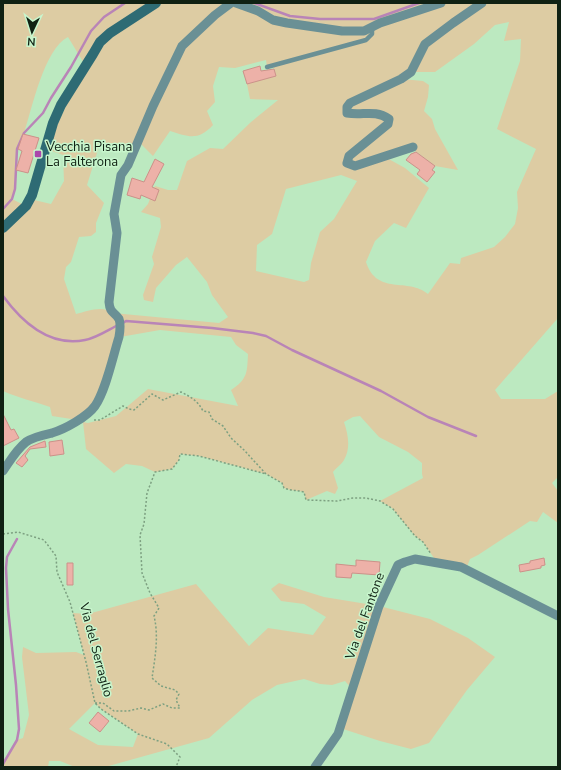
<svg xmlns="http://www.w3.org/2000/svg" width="561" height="770" viewBox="0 0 561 770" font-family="'Nunito Sans',sans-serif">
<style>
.green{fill:#ddcca3;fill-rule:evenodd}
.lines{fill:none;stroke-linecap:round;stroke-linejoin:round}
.stream{stroke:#b984b7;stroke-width:2.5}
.building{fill:#edb1a8;stroke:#cc9189}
.path{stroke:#7da081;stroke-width:1.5;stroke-dasharray:2 2;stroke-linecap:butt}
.lane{stroke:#6a9095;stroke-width:4.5}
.street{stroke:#6a9095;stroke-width:9}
.secondary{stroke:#2e6b74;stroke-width:10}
.poi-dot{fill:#ab46ab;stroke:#c8f6cd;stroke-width:1.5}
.labels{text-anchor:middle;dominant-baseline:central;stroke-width:3;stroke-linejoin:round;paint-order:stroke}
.poi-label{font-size:13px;fill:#102113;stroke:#c8f6cd;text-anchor:start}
.street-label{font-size:13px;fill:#102113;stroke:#c8f6cd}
</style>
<rect width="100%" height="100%" fill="#bce9c0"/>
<path class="green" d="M3,3H558V318L495,390L501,399H545L558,391V477L552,483L558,491V523L543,512L537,522L530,521L478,555L470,559L466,569L434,558L423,542L415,536L392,508L380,501L423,478L422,474V463L408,452L379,437L360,416L353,417L344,422C348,434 351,448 344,460C342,464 336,468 333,472L338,488L335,494L327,491L306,500L304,492C297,490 291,491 284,488L282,483L266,474L199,456L180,454L179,460L172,469L155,472L142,466L126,464L114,473L86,449L83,422L88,423L116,416L148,389L238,406L231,390C248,379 247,372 248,354L236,345L231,337L160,330L120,337L101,397L78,420L52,416L50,407C34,401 18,398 3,391ZM509,22L504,41L521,39L520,61L497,129L536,149L517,192L518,208L515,224L505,237L494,247L461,258L460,264L450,263L428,294C408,277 377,296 366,262L375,241L394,223L406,228L429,188L405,168L385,157L414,150L435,166L458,170L435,129L432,119L424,111L428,97L429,85L423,81L402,79L411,72H435L474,44L495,25ZM68,37L85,65L46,149L63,155L64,181L51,204L30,199L26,206L12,199C17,183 15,167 17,151C18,145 22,139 24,133C32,109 44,49 68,37ZM266,60L267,67L273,65L276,76L247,84L250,99L278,100L251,122L223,149L210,148L187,161L177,190H168L155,186L148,204L141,212L160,218L161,227L152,257L154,264L143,295L144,300L153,302L156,288L176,265L187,257L207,282L212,295L228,317L219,323L113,313C103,305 88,311 76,314L64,279L66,267L71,262L79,237L91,236L96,232V223L104,203L87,185L101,140L120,151L139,142L153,156L170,131C189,137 198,141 213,125L207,111L215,102L213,86L219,67L235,68ZM341,175L357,181L334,219L320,232L311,263L309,280L304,282L256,271L257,245L272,234L286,189Z
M279,583L324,597L379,606L430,619L468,638L495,657L467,690L429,743L411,749L380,741L340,728L352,689L345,681L332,685L320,684L304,679L277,685L252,700L209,738L105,767H75L60,761H49L48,767H3V764L17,740L23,738L29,715L22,657L23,647L36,653L76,652L84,655L73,613L88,614L196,584L249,646L268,628L313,635L326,617L304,604L281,601L271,589ZM95,703L101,709L138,734L133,747L98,745L69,729Z"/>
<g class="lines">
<path class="stream" d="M254,3L290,16L320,19H374L419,3
M3,209L12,199L15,189L17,149L24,133L43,113L51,98L71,67L91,31L104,17L125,3
M3,296C22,322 50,347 85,340C96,338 108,330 118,325
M123,323L126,321L212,328L253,333L266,336L292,350L381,391L428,417L476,436
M3,764L17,740L19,729L16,685L8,609L6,568L7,557L17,539"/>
</g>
<path class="building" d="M260,66L261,71L274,69L276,76L247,84L243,71Z
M23,134L39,138L28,173L16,170L22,151L18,149Z
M416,152L435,166L432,170L435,172L427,182L417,174L420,170L406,160L411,154Z
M155,159L164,164L152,187L159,190L155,201L141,195L140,199L127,195L132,178L144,182Z
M3,414L11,430L14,429L19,438L3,446Z
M62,440L64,454L50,456L49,442Z
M45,441L46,447L30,449L25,456L28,460L22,467L16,463L30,447Z
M544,558L545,565L541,566V568L520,572L519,565L530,563V561Z
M356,560L380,562L379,575L352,573L351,578L336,577V564L356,566Z
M67,563H73V585H67Z
M98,712L109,721L100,732L89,723Z"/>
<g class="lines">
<path class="path" d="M94,420H100L123,406L129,409L134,410L152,394L163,400L181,392C191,397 198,401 203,411L209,412L212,419L223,426L231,438L244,450L266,474L282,483L284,488C291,491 297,490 304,492L306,500L337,501L353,498H366L380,501L393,509L415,536L423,542L431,554
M3,534L18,532L44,540L56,556L57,572L70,602L86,662L95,703L101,709L138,734L167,744L180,757L176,767
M95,703H103L114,711H128L141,708L149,710L163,704L172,708H180L176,700L179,694L175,690L161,686L152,678C155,658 159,636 154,616L159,608L150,593L142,573L140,535L144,524L147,493L155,472L172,469L179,460L180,454L199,456L266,474"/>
<path class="lane" d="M267,67L366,40L372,34V28"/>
<path class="street" d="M236,3L258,11L273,20L287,23L342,31H364L380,23L441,3
M413,147L355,166L347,163L349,156L388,124L389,119C374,109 363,116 347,113V107L350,103L401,79L411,72L425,44L453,23L482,3
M3,471C10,461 16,450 26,442C33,437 43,435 52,433C65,429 87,417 95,406C106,390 113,356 119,337C120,331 121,324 119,319C114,311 110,314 109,302L117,233L114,214L121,175L128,165L153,106L182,46L215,15L231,3
M315,767L338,734L379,606L398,565L405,562L415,559L461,567L558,616"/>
<path class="secondary" d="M3,228L26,206L32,195L53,123L61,105L93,54L100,42L110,33L156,3"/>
</g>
<rect class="poi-dot" x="34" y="150" width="8" height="8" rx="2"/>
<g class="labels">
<g class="poi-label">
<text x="46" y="147">Vecchia Pisana<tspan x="46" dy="15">La Falterona</tspan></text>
</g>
<g class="street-label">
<text transform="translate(365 616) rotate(-70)">Via del Fantone</text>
<text transform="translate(96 650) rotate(75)">Via del Serraglio</text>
</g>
</g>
<rect width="561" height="770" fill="none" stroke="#102113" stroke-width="8"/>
<g transform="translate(32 32) rotate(184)" stroke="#c8f6cd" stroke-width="3" paint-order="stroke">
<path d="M0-3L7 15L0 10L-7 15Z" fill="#102113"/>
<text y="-6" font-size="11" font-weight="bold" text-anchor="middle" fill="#102113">N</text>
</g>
</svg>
